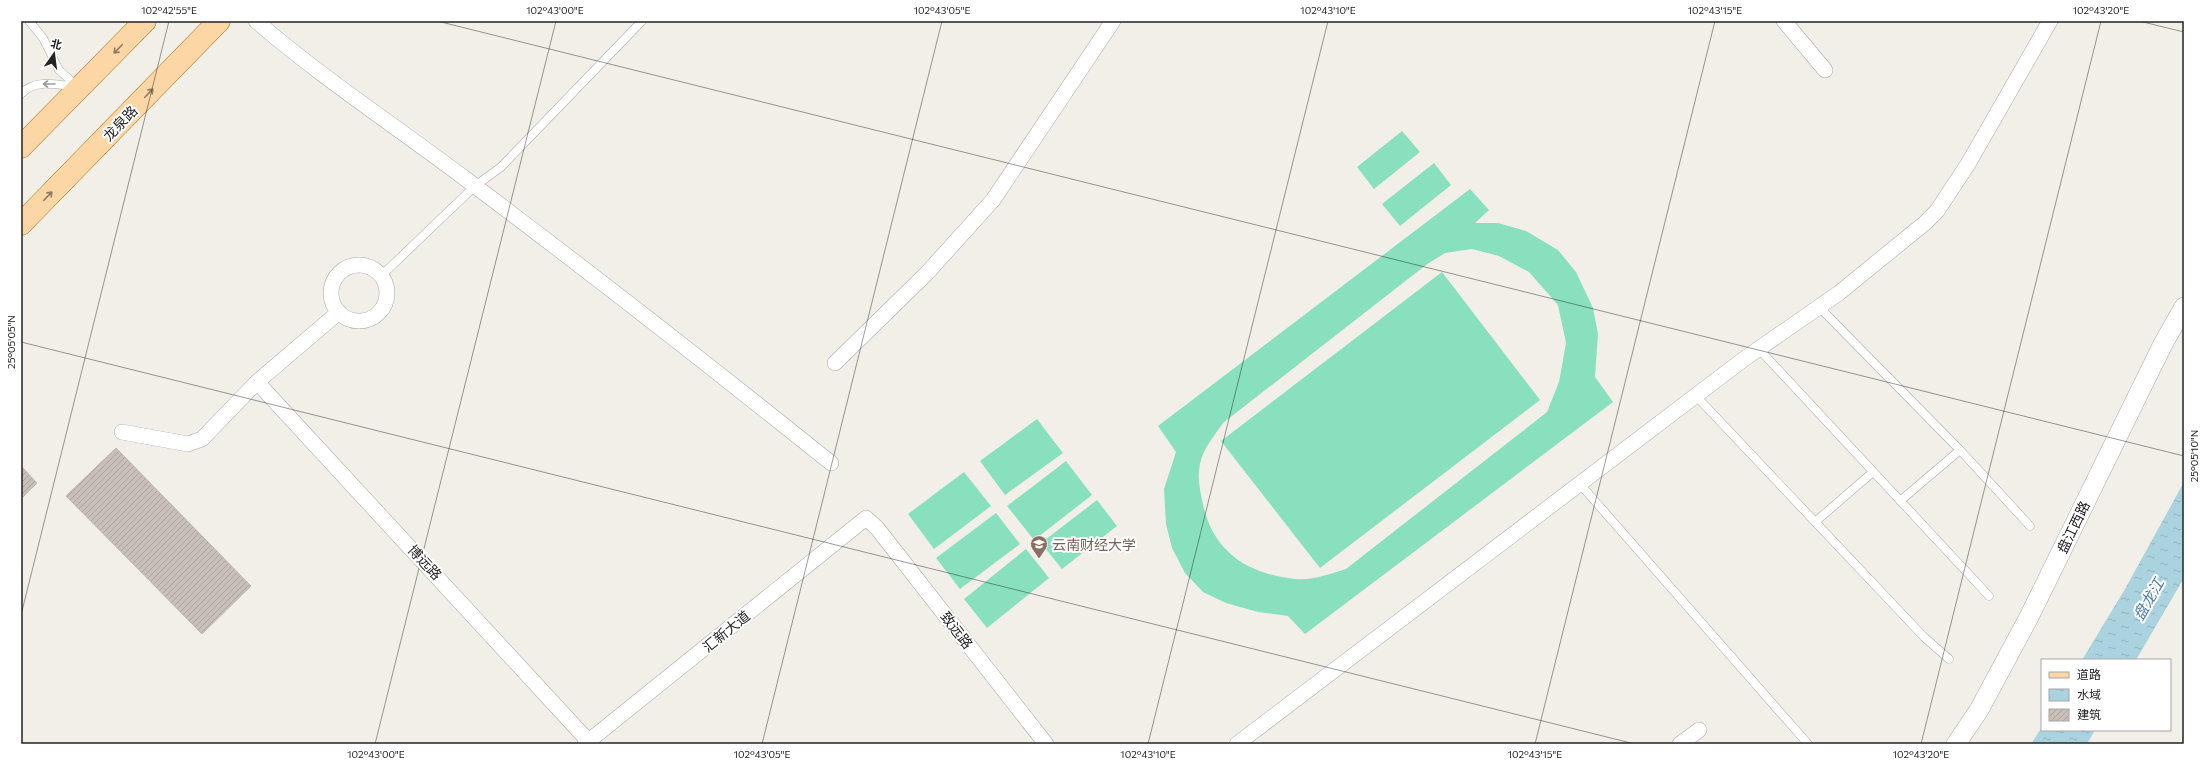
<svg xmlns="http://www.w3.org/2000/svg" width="2205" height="765" viewBox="0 0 2205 765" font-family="Commissioner,'Noto Sans SC',sans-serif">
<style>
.pitch{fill:#88e0be;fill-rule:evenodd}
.water{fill:url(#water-ripples)}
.building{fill:url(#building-hatch);stroke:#c4b6ab}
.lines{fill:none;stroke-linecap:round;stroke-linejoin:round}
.service-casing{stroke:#a9a9a9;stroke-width:9}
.minor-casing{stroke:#a9a9a9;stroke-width:16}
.tertiary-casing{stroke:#a9a9a9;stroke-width:20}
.primary-casing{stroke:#a06b00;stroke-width:23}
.service{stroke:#fff;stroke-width:8}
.minor{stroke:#fff;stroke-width:15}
.tertiary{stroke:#fff;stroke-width:19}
.primary{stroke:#fcd6a4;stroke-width:22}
.oneway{stroke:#8f7c63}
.oneway2{stroke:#9c9c9c}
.ticks{fill:none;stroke:#222;stroke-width:1;stroke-opacity:0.45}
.labels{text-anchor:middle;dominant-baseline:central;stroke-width:4;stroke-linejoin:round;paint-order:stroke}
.street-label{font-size:14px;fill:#222;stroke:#fff}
.education-label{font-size:14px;fill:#785e54;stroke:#fff;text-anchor:start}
.water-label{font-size:15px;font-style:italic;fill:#4a7aab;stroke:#fff}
.neatline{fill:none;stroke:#222;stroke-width:1.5}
.ticks-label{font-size:10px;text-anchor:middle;fill:#222}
</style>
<defs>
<pattern id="water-ripples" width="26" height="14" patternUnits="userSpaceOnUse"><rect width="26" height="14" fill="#aad3df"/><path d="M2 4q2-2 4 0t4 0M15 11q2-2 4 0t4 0" fill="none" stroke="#92b5bf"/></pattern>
<pattern id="building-hatch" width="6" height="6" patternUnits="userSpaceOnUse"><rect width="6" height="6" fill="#c7bfb8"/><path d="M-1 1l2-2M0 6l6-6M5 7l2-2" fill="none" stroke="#aba49e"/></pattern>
</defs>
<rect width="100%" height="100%" fill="#f2efe9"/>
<path class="pitch" d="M1402,131L1420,152L1374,189L1357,167Z
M1434,163L1451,185L1400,226L1382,204Z
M1470,189L1489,210L1475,223H1498L1526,231L1558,250L1576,272L1593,308L1598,334L1595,377L1613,402L1305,634L1288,616L1258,612L1226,603L1203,592L1185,573L1172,548L1166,524L1164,489L1176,452L1158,426ZM1472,249L1499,256L1529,272L1558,305L1566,343L1559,382L1547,412L1346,569C1330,574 1311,581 1295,579C1248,574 1213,552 1203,504C1199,487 1196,471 1203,454C1208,443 1217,432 1223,423L1426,265L1445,253Z
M1442,272L1540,400L1320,568L1221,441Z
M1037,419L1063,453L1005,495L980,461Z
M1066,461L1092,495L1034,540L1007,506Z
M964,472L991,506L934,549L908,514Z
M1097,500L1117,526L1062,569L1041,543Z
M996,513L1020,544L960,589L936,558Z
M1026,549L1049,578L987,628L964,599Z"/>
<path class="water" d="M2184,482V578L2136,660H2082L2125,589Z
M2042,727V730H2095L2087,744H2031Z"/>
<path class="building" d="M116,448L251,586L202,634L66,496Z
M21,466L37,483L21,499Z"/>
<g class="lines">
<g class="service-casing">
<path id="service" d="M29,21L43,38L59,70L78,87
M21,94C35,79 56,84 75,87
M381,276L475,186L501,167L642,21
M1819,307L1960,450L2030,526
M1759,349L1989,596
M1696,396L1924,637L1949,659
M1580,484L1808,744
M1900,501L1960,450
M1815,522L1873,472"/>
</g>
<g class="minor-casing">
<path id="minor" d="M256,21C321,77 394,125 463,177C587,270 710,366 831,463
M1784,21L1825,70
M331 293a28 28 0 1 1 56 0a28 28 0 1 1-56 0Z
M835,363L927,273L993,200L1113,21
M257,382L591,744
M122,432L188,444L202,439L257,382L339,312
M585,744L866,518L877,528L1046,744
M1237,744L1744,359L1839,293L1925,223L1937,211L1968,164L2050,21
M1680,744L1699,730"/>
</g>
<g class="tertiary-casing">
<path id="tertiary" d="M1956,744L1979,710L2029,617L2163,344L2184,307"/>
</g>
<g class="primary-casing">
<path id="primary" d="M21,147L145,21
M21,224L219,21"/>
</g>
<use href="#service" class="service"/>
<use href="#minor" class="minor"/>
<use href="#tertiary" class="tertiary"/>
<use href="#primary" class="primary"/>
</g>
<defs><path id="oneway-shaft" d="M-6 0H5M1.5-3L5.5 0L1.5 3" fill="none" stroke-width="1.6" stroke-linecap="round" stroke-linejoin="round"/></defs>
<g class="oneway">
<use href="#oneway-shaft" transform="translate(118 49) rotate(134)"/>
<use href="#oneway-shaft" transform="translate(149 93) rotate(-46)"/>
<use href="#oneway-shaft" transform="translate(48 196) rotate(-46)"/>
</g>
<use class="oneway2" href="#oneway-shaft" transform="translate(49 84) rotate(180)"/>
<path class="ticks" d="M437,21L2184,456M2139,21L2184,32M21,342L1635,744M21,615L169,21M375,744L556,21M762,744L942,21M1148,744L1328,21M1535,744L1715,21M1921,744L2101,21"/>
<defs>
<g id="school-pin" transform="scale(0.9)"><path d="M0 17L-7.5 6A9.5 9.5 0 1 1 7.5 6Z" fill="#8d6e63" stroke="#fff"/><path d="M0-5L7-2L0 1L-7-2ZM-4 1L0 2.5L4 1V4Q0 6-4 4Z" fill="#fff"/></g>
</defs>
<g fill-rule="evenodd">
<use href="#school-pin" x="1039" y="544"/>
</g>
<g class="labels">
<g class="street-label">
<text transform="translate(120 123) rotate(-46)">龙泉路</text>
<text transform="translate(2073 527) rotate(-64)">盘江西路</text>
<text transform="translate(425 562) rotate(47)">博远路</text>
<text transform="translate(957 630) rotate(52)">致远路</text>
<text transform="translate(726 631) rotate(-39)">汇新大道</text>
</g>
<g class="education-label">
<text x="1052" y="544">云南财经大学</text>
</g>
<g class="water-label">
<text transform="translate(2148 599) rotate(-60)">盘龙江</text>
</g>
</g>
<rect width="2205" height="765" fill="none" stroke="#ffffff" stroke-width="44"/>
<rect x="2041" y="659" width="130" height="72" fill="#ffffff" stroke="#a7a7a7"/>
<rect x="2049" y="672" width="20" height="6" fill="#fcd6a4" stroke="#a7a7a7"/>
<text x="2077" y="679" font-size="12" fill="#222222">道路</text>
<rect x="2049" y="689" width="20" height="12" fill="url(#water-ripples)" stroke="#a7a7a7"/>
<text x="2077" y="699" font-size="12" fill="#222222">水域</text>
<rect x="2049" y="709" width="20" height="12" fill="url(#building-hatch)" stroke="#a7a7a7"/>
<text x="2077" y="719" font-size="12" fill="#222222">建筑</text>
<g transform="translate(54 54) rotate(14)" stroke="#ffffff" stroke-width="3" paint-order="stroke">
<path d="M0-3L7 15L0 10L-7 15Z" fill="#222222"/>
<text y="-6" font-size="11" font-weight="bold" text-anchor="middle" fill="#222222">北</text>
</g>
<rect x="22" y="22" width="2161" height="721" class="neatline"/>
<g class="ticks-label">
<text x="169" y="14">102°42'55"E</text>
<text x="555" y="14">102°43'00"E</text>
<text x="942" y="14">102°43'05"E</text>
<text x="1328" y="14">102°43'10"E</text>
<text x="1715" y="14">102°43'15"E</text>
<text x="2101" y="14">102°43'20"E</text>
<text transform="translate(11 342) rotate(-90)" y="4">25°05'05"N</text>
<text transform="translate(2194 456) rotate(-90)" y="4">25°05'10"N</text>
<text x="376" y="758">102°43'00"E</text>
<text x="762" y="758">102°43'05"E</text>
<text x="1148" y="758">102°43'10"E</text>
<text x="1535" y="758">102°43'15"E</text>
<text x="1921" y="758">102°43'20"E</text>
</g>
</svg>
